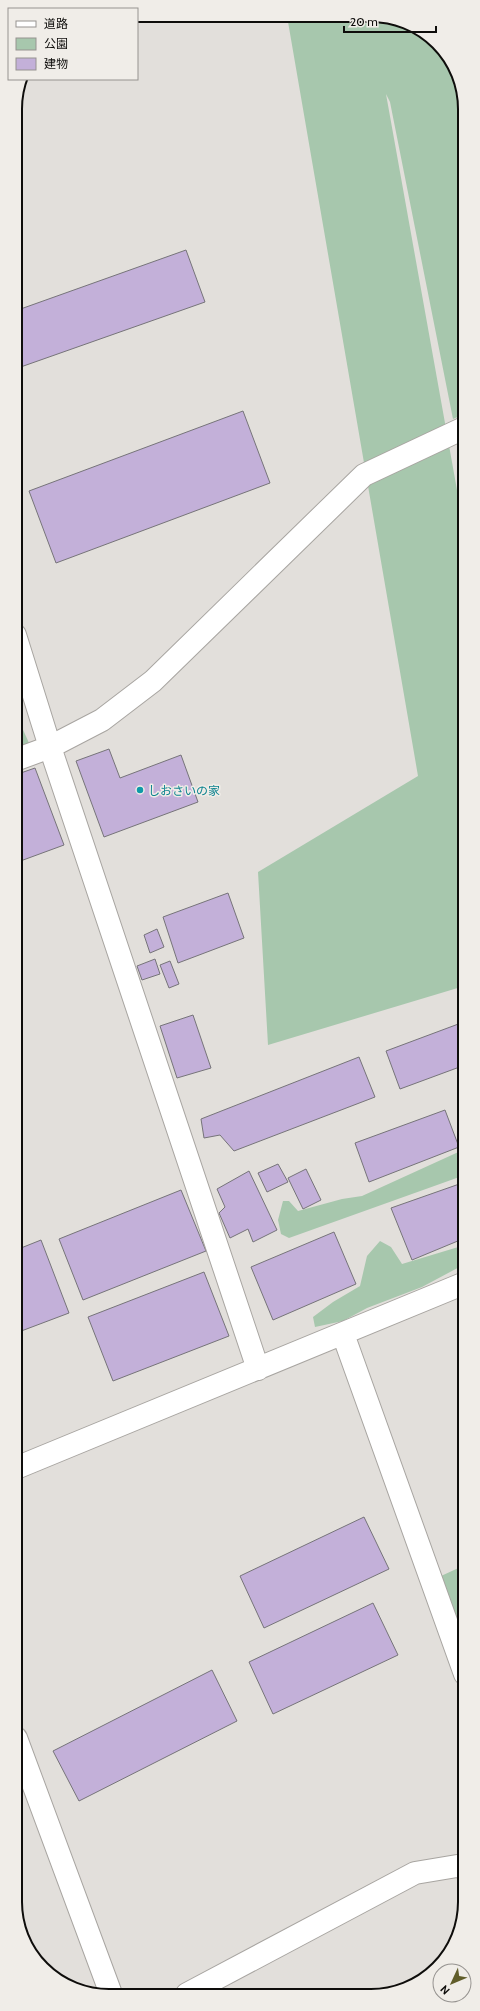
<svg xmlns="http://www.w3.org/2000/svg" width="480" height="2011" viewBox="0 0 480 2011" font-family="Cabin,'Noto Sans JP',sans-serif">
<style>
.green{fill:#a7c7ad}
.building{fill:#c3b0d9;stroke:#767479}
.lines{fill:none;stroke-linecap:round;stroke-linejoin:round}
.minor-casing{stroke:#a8a5a1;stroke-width:24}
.tertiary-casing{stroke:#a8a5a1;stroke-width:24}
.minor{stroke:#fff;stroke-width:22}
.tertiary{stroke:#fff;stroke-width:22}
.culture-dot{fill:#0f9aa8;stroke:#f0ede8;stroke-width:1.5}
.labels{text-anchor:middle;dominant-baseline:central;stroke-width:3;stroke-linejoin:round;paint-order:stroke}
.culture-label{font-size:12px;fill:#0d838f;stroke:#f0ede8;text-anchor:start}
.rim{fill:none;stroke:#0e0d0b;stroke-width:2}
</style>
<rect width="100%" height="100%" fill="#e2dfdb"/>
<path class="green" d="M287,16L389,17L441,47L464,97V414L453,419L390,102L386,94L464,529V998L461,987L268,1045L258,872L418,776Z
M15,712L29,743L15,748Z
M465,1149V1175L289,1238L281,1234L278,1220L283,1201H289L298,1211L342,1199L362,1196Z
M380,1241L391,1247L402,1264L465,1245V1264L422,1287L367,1308L343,1321L315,1327L313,1317L333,1302L360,1286L367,1256Z
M465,1565V1661L441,1576Z"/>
<path class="building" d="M186,250L205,302L15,369V311Z
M243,411L270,483L56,563L29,491Z
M109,749L120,778L181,755L198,802L104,837L76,761Z
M35,768L64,845L15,863V775Z
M228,893L244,938L178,963L163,917Z
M157,929L164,947L150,953L144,935Z
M155,959L160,974L142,980L137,966Z
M170,961L179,984L169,988L160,965Z
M193,1015L211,1068L177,1078L160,1026Z
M461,1023L464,1032L465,1065L400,1089L386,1051Z
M359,1057L375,1097L234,1151L220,1135L204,1138L201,1119Z
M445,1110L459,1147L369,1182L355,1143Z
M278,1164L288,1182L267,1192L258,1173Z
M306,1169L321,1200L303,1209L288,1178Z
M249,1171L277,1230L253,1242L248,1229L230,1238L219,1213L225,1207L217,1189Z
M465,1182V1238L412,1260L391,1208Z
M181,1190L206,1251L83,1300L59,1239Z
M334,1232L356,1284L273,1320L251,1267Z
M41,1240L69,1313L16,1333V1250Z
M204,1272L229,1336L113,1381L88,1317Z
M364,1517L389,1569L264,1628L240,1576Z
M373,1603L398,1655L273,1714L249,1662Z
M212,1670L237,1721L79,1801L53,1751Z"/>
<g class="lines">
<g class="minor-casing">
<path id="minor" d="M15,635L50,747L258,1369
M15,760L50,747L102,720L153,681L364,475L464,428
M343,1334L465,1674
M16,1468L465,1283
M16,1738L111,1994"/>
</g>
<g class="tertiary-casing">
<path id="tertiary" d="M187,1994L415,1873L457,1866L465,1868"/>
</g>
<use href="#minor" class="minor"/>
<use href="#tertiary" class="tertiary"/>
</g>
<circle class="culture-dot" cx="140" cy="790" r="4"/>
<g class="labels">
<g class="culture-label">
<text x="148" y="790">しおさいの家</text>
</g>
</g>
<path d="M0 0H480V2011H0ZM109 22H371A87 87 0 0 1 458 109V1902A87 87 0 0 1 371 1989H109A87 87 0 0 1 22 1902V109A87 87 0 0 1 109 22Z" fill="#f0ede8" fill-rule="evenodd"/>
<path class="rim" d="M109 22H371A87 87 0 0 1 458 109V1902A87 87 0 0 1 371 1989H109A87 87 0 0 1 22 1902V109A87 87 0 0 1 109 22Z"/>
<rect x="8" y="8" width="130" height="72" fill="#f0ede8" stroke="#969390"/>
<rect x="16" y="21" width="20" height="6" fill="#ffffff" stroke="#969390"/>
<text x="44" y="28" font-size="12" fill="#0e0d0b">道路</text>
<rect x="16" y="38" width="20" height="12" fill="#a7c7ad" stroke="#969390"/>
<text x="44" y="48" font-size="12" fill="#0e0d0b">公園</text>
<rect x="16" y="58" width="20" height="12" fill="#c3b0d9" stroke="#969390"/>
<text x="44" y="68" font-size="12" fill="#0e0d0b">建物</text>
<g transform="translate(452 1983) rotate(226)"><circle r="19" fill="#f0ede8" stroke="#969390"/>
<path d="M0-3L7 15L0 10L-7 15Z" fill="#605d2a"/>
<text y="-6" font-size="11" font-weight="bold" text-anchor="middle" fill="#0e0d0b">N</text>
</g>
<path d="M344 26v6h92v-6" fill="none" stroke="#0e0d0b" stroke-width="2"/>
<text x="350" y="26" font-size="12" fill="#0e0d0b" stroke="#f0ede8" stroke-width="3" paint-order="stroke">20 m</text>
</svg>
